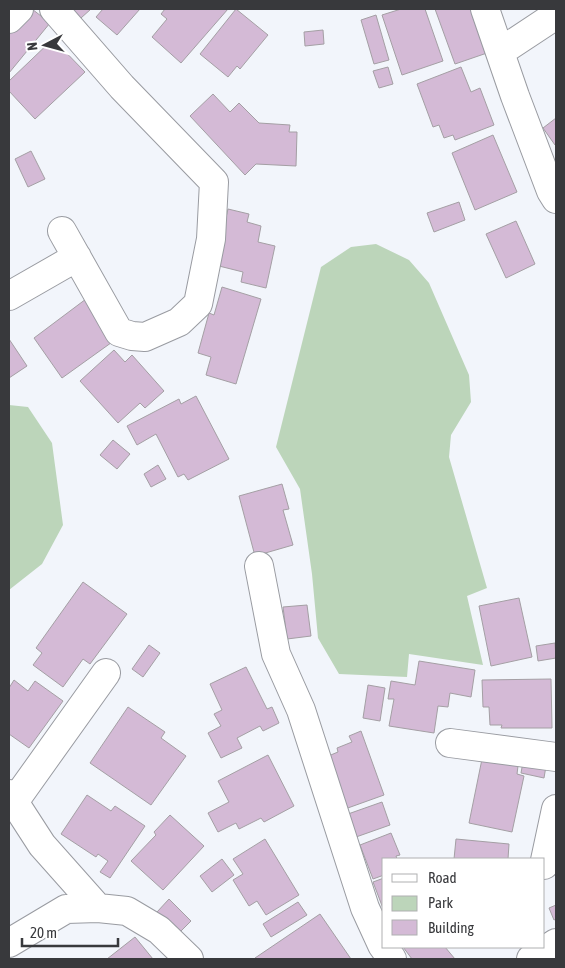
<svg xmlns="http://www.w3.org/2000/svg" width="565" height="968" viewBox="0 0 565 968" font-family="'Asap Condensed',sans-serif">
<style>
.green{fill:#bcd5ba}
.building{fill:#d4bad6;stroke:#a49fa4}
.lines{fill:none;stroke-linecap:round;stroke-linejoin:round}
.street-casing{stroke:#999ba1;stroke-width:30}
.street{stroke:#fff;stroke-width:28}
</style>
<rect width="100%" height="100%" fill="#f2f5fb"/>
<path class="green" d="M376,244L409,260L429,283L469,375L471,402L451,435L449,457L487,588L467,596L483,665L409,654L407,677L339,674L318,638L312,574L300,489L276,447L321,267L351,247Z
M9,405L28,407L52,443L63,525L42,564L9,590Z"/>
<path class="building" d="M27,9H32L50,23L9,73V31Z
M72,9H91L81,18Z
M103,9H140L117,35L96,17Z
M165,9H228L181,63L152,37L167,19L161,14Z
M236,9L268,35L240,69L237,66L228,77L200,54Z
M401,9H425L443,61L402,75L382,15Z
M435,9H471L487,53L455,64Z
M376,15L389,60L374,64L361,20Z
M323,30L324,44L305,46L304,32Z
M53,39L85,72L35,119L9,91V81Z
M388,67L393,84L379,88L373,71Z
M461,67L471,92L480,88L494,125L455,140L453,135L444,138L439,125L433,127L417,84Z
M213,94L230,112L239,103L259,123L290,125L289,132H297L296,166L256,164L245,175L190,116Z
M556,118V144L555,145L543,128Z
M493,135L517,192L475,210L452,153Z
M31,151L45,179L28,187L15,159Z
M459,202L465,220L434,232L427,213Z
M228,209L249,214L247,222L261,226L258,242L275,246L266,288L241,282L243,272L215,265Z
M516,221L535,264L506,278L486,234Z
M222,287L261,299L236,384L206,375L211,357L198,353L209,313L214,315Z
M86,299L115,340L62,378L34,338Z
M9,339L27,366L9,378Z
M114,350L125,362L132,355L164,391L145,408L140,403L118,423L80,381Z
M196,396L229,459L188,480L184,474L178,477L156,434L137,445L127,426L179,399L181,404Z
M113,440L130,454L117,469L100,455Z
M158,465L166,479L151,487L144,474Z
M282,484L289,509L283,510L293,545L255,556L239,496Z
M83,582L127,614L90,664L83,659L63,687L33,665L42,653L36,648Z
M519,598L532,657L491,666L479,606Z
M307,605L311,636L287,639L283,607Z
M555,643L556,658L538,661L536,646Z
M149,645L160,653L143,677L132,669Z
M419,661L475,670L471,697L450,693L448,707L438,706L434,733L389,726L394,699H388L391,681L415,685Z
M246,667L267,709L272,707L279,723L263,731L260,726L237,738L242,748L221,758L208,733L221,726L214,714L222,710L210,684Z
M551,679L552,728H501L502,725H490L489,707H483L482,680Z
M14,680L28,691L35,681L63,701L29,748L9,734V688Z
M368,685L385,688L380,721L363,718Z
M128,707L165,732L161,738L186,756L151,805L90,763Z
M361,731L384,795L345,809L326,757L338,752L337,748L352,742L349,736Z
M268,755L294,806L264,822L261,818L239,829L236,823L218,832L208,813L229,802L218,781Z
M482,759L518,766L517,774L524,776L512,832L469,823Z
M523,762L546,766L544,778L521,773Z
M87,795L111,811L115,806L145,826L110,878L100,872L108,861L98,854L96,857L61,834Z
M382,802L390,825L356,837L348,814Z
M170,815L204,846L163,890L131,861L156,835L154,832Z
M391,833L400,855L396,856L397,859H384V875L373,879L360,845Z
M265,839L299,895L266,915L257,901L249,906L233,880L243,874L233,859Z
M456,839L509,844L508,859H454Z
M222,859L234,875L212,892L200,876Z
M384,878V911L373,882Z
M169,899L191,921L178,934L157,912Z
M298,902L307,915L271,937L263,924Z
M556,905V919L554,920L549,908Z
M320,914L351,959H255V958Z
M135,937L153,959H107Z
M403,947H445L455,959H412Z"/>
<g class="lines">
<g class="street-casing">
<path id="street" d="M54,9L122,87L214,182L211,239L198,304L179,322L145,337L132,336L119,332L62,231
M485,9L515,96L551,191L556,199
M9,19L19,9
M500,52L556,15
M9,296L77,257
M259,566L276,654L301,710L365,908L382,945L392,959
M450,743L556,757
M9,794L42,845L98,908
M14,802L106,673
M544,865L556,809
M9,943L66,909L98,908L127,911L159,930L189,959
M531,959L556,943"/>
</g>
<use href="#street" class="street"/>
</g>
<rect width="565" height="968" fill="none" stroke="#38393c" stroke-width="20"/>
<rect x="382" y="858" width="162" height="90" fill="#ffffff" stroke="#afb0b1"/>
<rect x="392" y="874" width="25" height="8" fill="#ffffff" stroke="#afb0b1"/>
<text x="428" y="883" font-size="15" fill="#38393c">Road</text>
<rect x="392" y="896" width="25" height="15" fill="#bcd5ba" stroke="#afb0b1"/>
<text x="428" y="908" font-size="15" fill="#38393c">Park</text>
<rect x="392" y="920" width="25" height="15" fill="#d4bad6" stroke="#afb0b1"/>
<text x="428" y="933" font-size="15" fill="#38393c">Building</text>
<g transform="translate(45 45) rotate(264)" stroke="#ffffff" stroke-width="4" paint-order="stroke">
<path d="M0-4L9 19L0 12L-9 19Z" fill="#38393c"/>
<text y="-8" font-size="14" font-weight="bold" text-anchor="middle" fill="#38393c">N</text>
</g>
<path d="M22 938v8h96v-8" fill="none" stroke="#38393c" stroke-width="2.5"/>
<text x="30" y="938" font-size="15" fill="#38393c" stroke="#ffffff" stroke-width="4" paint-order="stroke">20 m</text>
</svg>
